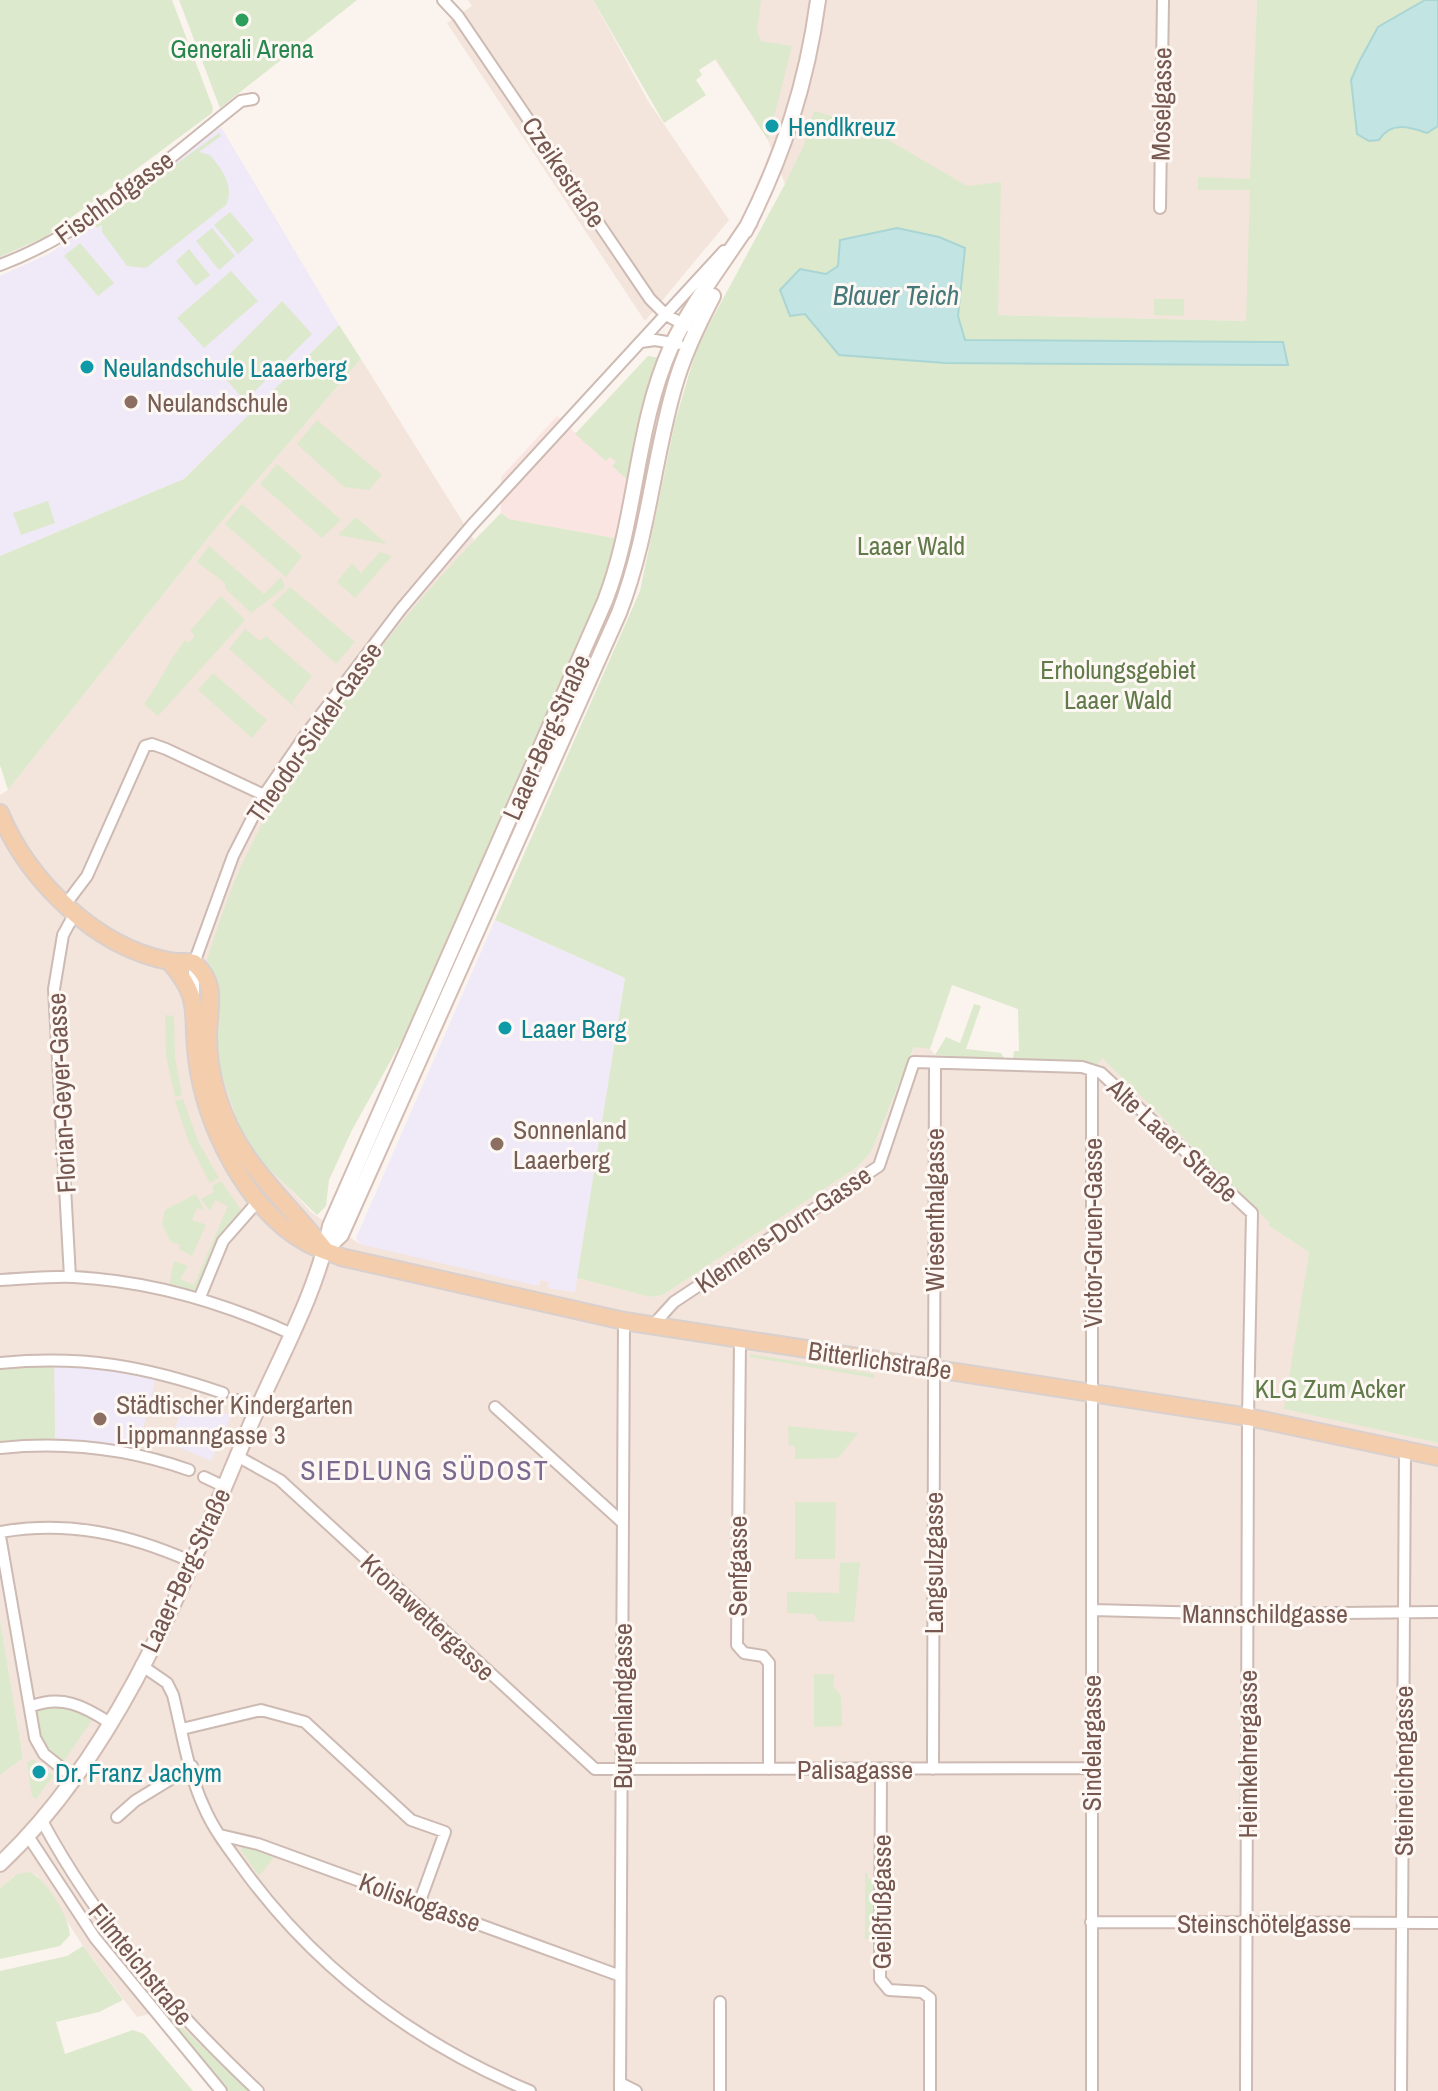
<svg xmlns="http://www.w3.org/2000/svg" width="1438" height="2091" viewBox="0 0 1438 2091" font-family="'Archivo Narrow',sans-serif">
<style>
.residential{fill:#f3e4dc}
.commercial{fill:#fae5e2}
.education{fill:#f0e9f8}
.green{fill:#dde9cc;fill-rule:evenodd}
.water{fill:#c2e4e3;stroke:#a9d5d4;stroke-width:2}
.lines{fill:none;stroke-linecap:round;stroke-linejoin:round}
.street-casing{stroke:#cdbab3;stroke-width:14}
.secondary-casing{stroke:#d3bcb3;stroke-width:18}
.primary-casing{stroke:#d9d0ce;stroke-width:20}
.street{stroke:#fff;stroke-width:10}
.secondary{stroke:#fff;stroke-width:14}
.primary{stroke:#f3cdac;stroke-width:16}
.leisure-dot{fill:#2e9e5b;stroke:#fef8f4;stroke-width:3}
.culture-dot{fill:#0f9aa8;stroke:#fef8f4;stroke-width:3}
.education-dot{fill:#8d6e63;stroke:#fef8f4;stroke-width:3}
.labels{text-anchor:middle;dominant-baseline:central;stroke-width:6;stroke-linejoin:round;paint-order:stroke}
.leisure-label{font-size:26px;fill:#27864d;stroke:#fef8f4}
.street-label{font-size:26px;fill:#765851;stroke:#fef8f4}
.culture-label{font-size:26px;fill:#0d838f;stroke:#fef8f4;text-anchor:start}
.education-label{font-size:26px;fill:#785e54;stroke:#fef8f4;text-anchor:start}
.park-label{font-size:26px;fill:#607a4a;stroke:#fef8f4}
.water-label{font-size:28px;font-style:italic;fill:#457878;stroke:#fef8f4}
.neighbourhood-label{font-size:28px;letter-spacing:2px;fill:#7c6990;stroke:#fef8f4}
</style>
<rect width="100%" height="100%" fill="#fbf3ed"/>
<path class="residential" d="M468,0H593L648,101L729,220L645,321L447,23L472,6Z
M676,0H1257L1247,321L998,315L785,184L768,140Z
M361,359L474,540L344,700L285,784L264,823L214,973L219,992L222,1075L251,1147L312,1213L360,1244L539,1285L540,1280L549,1282V1288L574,1292L577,1278L650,1297L663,1295L856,1168L871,1152L915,1046L930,1049L935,1055L1079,1062L1102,1058L1271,1223L1269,1226L1309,1252L1285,1409L1438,1443V2091H250L161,2011L137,2017L83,1946L37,1875L30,1872L14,1876L0,1888V1775L23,1758L0,1619V795L8,790L220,523Z"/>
<path class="commercial" d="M557,416L605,460L610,456L616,462L630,482L619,539L509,519L501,513V477Z"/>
<path class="education" d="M221,127L339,325L184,479L0,556V276L51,253Z
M495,920L625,978L575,1292L548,1288L549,1282L540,1280L538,1286L360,1244L356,1238Z
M54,1364L96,1366L156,1377L138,1448L55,1438Z
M187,1397L231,1416L211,1461L169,1443Z"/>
<path class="green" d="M0,0H172L213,108L212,113L45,237L0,257Z
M179,0H357L220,108Z
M593,0H761L757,31L761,41L792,46L768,140L716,59L699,70L702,75L696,80L706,95L664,123Z
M1257,0H1425L1378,27L1351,80L1384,132L1397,126L1427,133L1438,126V1443L1284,1409L1309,1252L1269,1226L1270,1223L1102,1058L1096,1066L1013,1058L1014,1051H1019L1018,1009L952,985L930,1049L914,1047L871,1152L856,1168L663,1295L650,1297L577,1278L625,978L495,920L640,591L675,422L697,347L785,184L804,145L814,111L864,126L967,186L1001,182L998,315L1246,321L1250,190H1198V177L1250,179ZM965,248L958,316L965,340L1283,342L1288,364L945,363L839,355L805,314L826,274L838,266Z
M219,133L221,136L199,152L210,155C222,169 235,187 226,205L146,268L127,266L102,232V225L97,228L93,224Z
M230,212L254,240L238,254L214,225Z
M212,228L235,256L219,270L196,241Z
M80,243L114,283L98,296L64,256Z
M189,249L210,275L196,286L176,261Z
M231,271L258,301L204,348L177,318Z
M1154,299H1184V316L1154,315Z
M282,301L312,334L245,401L216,368Z
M339,325L361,359L220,523L8,790L0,765V556L184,479Z
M648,356L660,358L630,482L612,466L616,462L610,457L606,461L575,434Z
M317,420L382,475L369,490L344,487L297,444Z
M653,426L657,435L645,507L618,600L357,1183L612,601L632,539Z
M277,464L341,520L322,538L260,484Z
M48,501L55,523L21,535L13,513Z
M242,504L302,556L286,577L225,524Z
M501,513L509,519L619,539L595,607L451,939L411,1024L352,1130L329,1180L326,1206L317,1215L261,1161L239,1125L222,1075L218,1049L219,992L207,960C218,926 229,891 245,858C301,739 408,606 501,513Z
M356,517L387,544L338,535Z
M209,546L264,594L281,577L285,587L251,613L225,588V583L197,562Z
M380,552L392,556L355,598L337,582L352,563L361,573Z
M290,587L355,642L336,664L272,605Z
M221,596L245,620L158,716L144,704C160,683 168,661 185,640L189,643L195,636L190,631Z
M245,629L260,641L266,636L312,676L292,702L299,711L229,649Z
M213,673L267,720L252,738L198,690Z
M974,1004L981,1006L966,1049L1001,1053L1005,1059L935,1055L946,1037L960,1043Z
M165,1015L174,1016L175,1058L182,1095L175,1097L166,1056Z
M183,1099L198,1141L219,1178L210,1183L188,1140L175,1101Z
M221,1181L242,1211L222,1237L199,1288L192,1291L169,1287L174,1261L188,1266L180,1279L194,1285L228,1206L215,1200L210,1211L201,1199L214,1192L212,1186Z
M196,1194L204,1210L197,1208L192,1220L206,1225L192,1256L179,1249L180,1245L170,1241L162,1224L165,1210Z
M750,1354L874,1374V1378L750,1357Z
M54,1364L55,1438L0,1443V1368Z
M788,1426L858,1433L838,1458L795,1459V1446H789Z
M795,1502H836L835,1559H795Z
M860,1562L854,1622L818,1621L814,1614L787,1613V1592L839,1593L840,1563Z
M0,1619L23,1758L0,1775Z
M814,1674H834L833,1686L841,1696L842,1726L814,1727Z
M59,1704L94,1717L64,1761C41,1758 39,1733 35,1715L40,1707Z
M33,1759L53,1776L36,1799L32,1797L27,1763Z
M244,1844L276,1855L259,1876L241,1850Z
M30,1872C47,1880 69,1917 70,1935L60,1946L0,1959V1888L17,1874Z
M865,1873H868V1879L873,1878V1928L868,1927V1932H873V1939H865Z
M83,1946L123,2000L99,2012L56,2022L65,2054L133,2030L144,2034L193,2091H0V1971L67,1956Z
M163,2010L250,2091H229Z"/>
<path class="water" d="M1425,0H1438V126L1427,133C1409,127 1391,121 1379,140L1369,141L1357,134L1351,80L1359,62L1378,27Z
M897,228L939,237L965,248L958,316L965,340L1283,342L1288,365L945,363L839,355L805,314L790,316L780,290L800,269L826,274L838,266L840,240Z"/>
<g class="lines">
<g class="street-casing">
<path id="street" d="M443,0L458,16L650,299L666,315L687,326
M1160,208L1163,0
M0,265C91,231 166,160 241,101L253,99
M641,342L655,340L678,344
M65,905L87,876L145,746L152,744L166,749L264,795
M194,995V963L233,856L264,795L304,737L401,609L472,525L724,251
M1092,1070V2091
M70,1277L54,989L63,935L75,913
M0,1280C24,1279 49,1276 74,1277C151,1281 222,1302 292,1334
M200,1297L223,1241L259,1200
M653,1325L674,1302L879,1166L914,1062L1082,1067L1101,1073L1252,1213L1248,1417L1246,2091
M740,1340L737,1645L744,1653L763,1656L769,1663V1769
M0,1363C84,1355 144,1366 223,1393
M238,1400L258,1409
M495,1407L622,1522
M0,1448C66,1441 127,1448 189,1470
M237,1456L280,1480L595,1769L1090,1768
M204,1477L223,1486
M0,1532C68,1520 128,1534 190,1561
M0,1536L35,1738L44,1754L74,1778
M1092,1610L1248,1614L1438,1612
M141,1665L167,1683L173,1695C182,1731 188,1773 204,1807C214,1831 232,1853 247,1874C320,1972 418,2044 530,2091
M30,1707C61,1694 84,1706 110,1723
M182,1729L261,1710L305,1722L411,1820L445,1832L420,1901
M933,1769L935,1063
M881,1770L880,1979L889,1990L922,1992L930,1998V2091
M117,1817L135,1801L192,1766
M42,1821C99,1926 172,2010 258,2091
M220,1835L258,1844L618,1975
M28,1836L95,1938L221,2091
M1091,1922L1438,1923
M720,2002V2091
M620,2083L636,2091
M620,2091L624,1321
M1401,2091L1405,1450"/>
</g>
<g class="secondary-casing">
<path id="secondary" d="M745,231C783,156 807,83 818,0
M325,1250L341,1235L619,613C648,538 652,468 673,392C682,358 697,327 713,296
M0,1864C126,1745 189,1568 256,1412C283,1351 317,1291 330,1226L605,601C637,519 635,427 671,347C691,304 724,262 750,222"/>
</g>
<g class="primary-casing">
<path id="primary" d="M0,813C28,880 95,947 169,961C177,963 186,961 194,963C219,985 208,1008 208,1037C208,1058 212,1079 218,1098C237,1161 285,1199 324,1249
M169,961C203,1000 191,1011 197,1058C205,1125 246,1209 307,1243C318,1249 330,1252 341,1257L624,1321L1248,1417L1438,1457"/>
</g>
<use href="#street" class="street"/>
<use href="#secondary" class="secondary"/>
<use href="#primary" class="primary"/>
</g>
<circle class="leisure-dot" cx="242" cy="20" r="8"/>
<g class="culture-dot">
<circle cx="772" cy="126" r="8"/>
<circle cx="87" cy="367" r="8"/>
<circle cx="505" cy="1028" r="8"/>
<circle cx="39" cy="1772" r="8"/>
</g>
<g class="education-dot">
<circle cx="131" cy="402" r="8"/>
<circle cx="497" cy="1144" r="8"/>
<circle cx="100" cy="1419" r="8"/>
</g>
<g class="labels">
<g class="leisure-label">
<text x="242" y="48">Generali Arena</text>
</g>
<g class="street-label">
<text transform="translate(1161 104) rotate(-89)">Moselgasse</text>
<text transform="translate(564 172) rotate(56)">Czeikestraße</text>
<text transform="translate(114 197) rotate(-36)">Fischhofgasse</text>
<text transform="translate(314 732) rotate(-55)">Theodor-Sickel-Gasse</text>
<text transform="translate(546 737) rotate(-66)">Laaer-Berg-Straße</text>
<text transform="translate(61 1093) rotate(-93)">Florian-Geyer-Gasse</text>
<text transform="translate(1173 1140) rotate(43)">Alte Laaer Straße</text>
<text transform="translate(934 1210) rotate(-90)">Wiesenthalgasse</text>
<text transform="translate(783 1229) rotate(-34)">Klemens-Dorn-Gasse</text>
<text transform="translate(1092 1233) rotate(-90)">Victor-Gruen-Gasse</text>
<text transform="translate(880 1360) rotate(8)">Bitterlichstraße</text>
<text transform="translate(933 1563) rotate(-90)">Langsulzgasse</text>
<text transform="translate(737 1566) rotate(-90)">Senfgasse</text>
<text transform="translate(185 1570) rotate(-65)">Laaer-Berg-Straße</text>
<text x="1265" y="1613">Mannschildgasse</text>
<text transform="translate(428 1617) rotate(43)">Kronawettergasse</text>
<text transform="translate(622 1706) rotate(-90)">Burgenlandgasse</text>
<text transform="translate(1091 1743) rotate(-90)">Sindelargasse</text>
<text transform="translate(1247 1754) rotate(-90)">Heimkehrergasse</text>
<text x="855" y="1769">Palisagasse</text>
<text transform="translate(1403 1771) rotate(-90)">Steineichengasse</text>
<text transform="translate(420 1902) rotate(20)">Koliskogasse</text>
<text transform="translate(881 1902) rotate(-90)">Geißfußgasse</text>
<text x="1264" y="1923">Steinschötelgasse</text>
<text transform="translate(141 1964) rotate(51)">Filmteichstraße</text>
</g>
<g class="culture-label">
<text x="788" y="126">Hendlkreuz</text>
<text x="103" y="367">Neulandschule Laaerberg</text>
<text x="521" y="1028">Laaer Berg</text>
<text x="55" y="1772">Dr. Franz Jachym</text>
</g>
<g class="education-label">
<text x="147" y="402">Neulandschule</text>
<text x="513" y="1129">Sonnenland<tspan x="513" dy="30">Laaerberg</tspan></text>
<text x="116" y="1404">Städtischer Kindergarten<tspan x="116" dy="30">Lippmanngasse 3</tspan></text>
</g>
<g class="park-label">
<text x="911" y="545">Laaer Wald</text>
<text x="1118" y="669">Erholungsgebiet<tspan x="1118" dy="30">Laaer Wald</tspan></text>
<text x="1330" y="1388">KLG Zum Acker</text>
</g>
<g class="water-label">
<text x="896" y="295">Blauer Teich</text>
</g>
<g class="neighbourhood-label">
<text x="425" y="1470">SIEDLUNG SÜDOST</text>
</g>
</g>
</svg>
